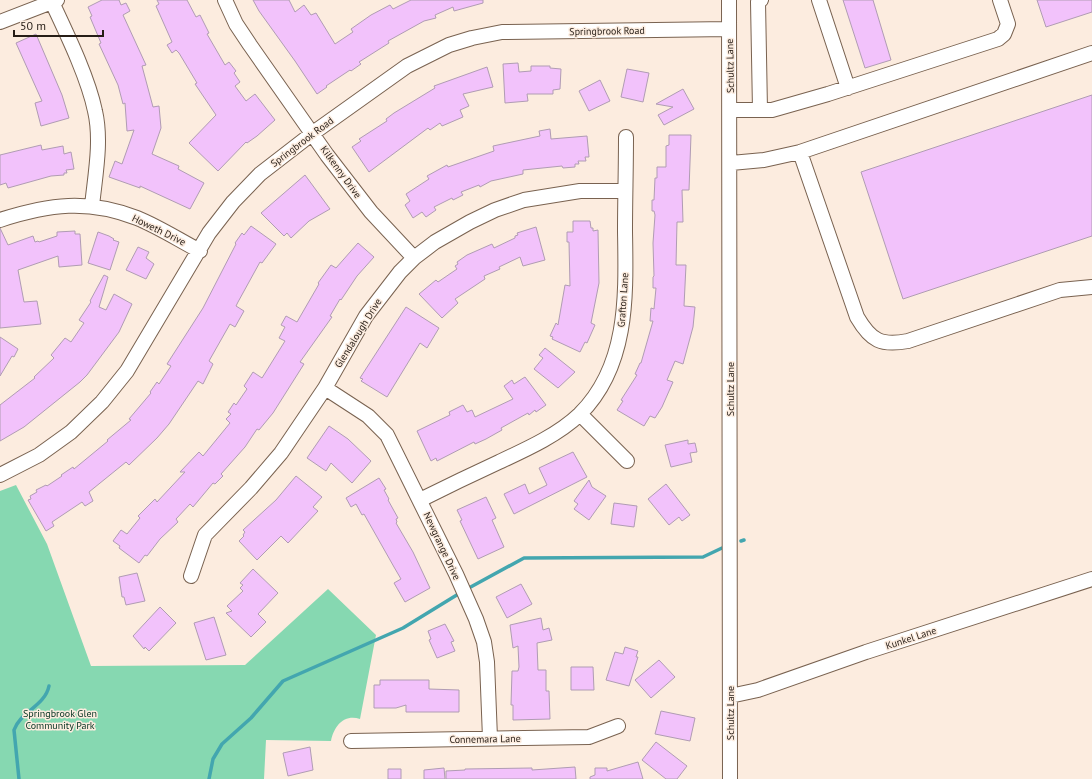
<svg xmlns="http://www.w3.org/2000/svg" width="1092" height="779" viewBox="0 0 1092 779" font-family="'PT Sans',sans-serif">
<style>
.green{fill:#86d8b1}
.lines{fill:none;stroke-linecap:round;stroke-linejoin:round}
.stream{stroke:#43a6af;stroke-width:3.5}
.building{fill:#f2c2fb;stroke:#b09cb3}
.minor-casing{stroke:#796250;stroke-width:16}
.minor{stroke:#fff;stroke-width:14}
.labels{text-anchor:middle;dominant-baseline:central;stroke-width:3;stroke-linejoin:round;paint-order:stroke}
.street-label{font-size:10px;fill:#261d16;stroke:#fcecdf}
.park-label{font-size:10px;fill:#033220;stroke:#fcecdf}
</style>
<rect width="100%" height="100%" fill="#fcecdf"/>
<path class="green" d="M16,485L47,544L91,666L245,665L328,589L376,635L360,719C344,714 334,726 331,741L266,740L264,779H0V491Z"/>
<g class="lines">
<path class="stream" d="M741,541L744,540
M467,589L524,558L703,557L722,548
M19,779L14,730C20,712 45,706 49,686
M209,779L213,759L222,744L251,718L283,681L403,628L460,593"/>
</g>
<path class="building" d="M102,0H119L121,5L126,3L130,11L123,15L146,65L142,66L153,107L159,106L161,128L152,154L179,166L178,169L204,183L190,209L140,186V188L109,177L115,161L122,164L134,130L127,131L125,103L123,104L118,85L99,44L101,43L90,17L92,16L88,7Z
M157,0H187L196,17L200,15L209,33L207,34L225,65L229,62L236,71L234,73L240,82L235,86L246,101L255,94L275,120L257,136L247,143L246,142L218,171L189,143L216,115L195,84L197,83L179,53L176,50L172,53L167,45L172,42L156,6L159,4Z
M253,0H289L295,12L304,5L311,15L316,13L335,44L353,32L351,29L371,15L390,5L393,9L411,0H483V3L454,11L453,7L435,15L436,18L424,21L388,41L389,43L359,62L361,64L351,71L350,70L326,86L327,87L317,94L295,61L259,11Z
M843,0H873L891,60L865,68Z
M1037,0H1092V12L1046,27Z
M36,34L62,95L69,118L41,126L35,103L42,101L16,43Z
M518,63L519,72L531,71V66H550V68L561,69L560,89L553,90V94H527L528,101L505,103L503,64Z
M487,67L493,87L463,94L469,106L460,110L463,117L442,126L440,123L430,130L428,128L369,172L352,147L361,141L359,139L387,121L386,119L394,113L435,88L434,86Z
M627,69L649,73L643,102L621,97Z
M600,80L610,101L589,111L579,91Z
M683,89L694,109L664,125L658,115L673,107L656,104Z
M1092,95V236L903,299L861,172Z
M550,129L551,139L587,136L589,157H585L586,161H578L579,164H575V167L563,168L562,166L523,170V174L491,181L480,187L479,185L461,192L463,195L453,200L452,198L434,207L436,210L426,217L422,212L413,218L405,205L410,201L406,194L429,179L427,176L447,165L448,167L494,151L493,146L540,136L539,131Z
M669,135H691L689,190H682L683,222H677L676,265H686L684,306L695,307L693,327L683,364L675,361L667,380L673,382L662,407L655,418L650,416L644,426L617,410L623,401L621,400L637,375L635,374L640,363H641L653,321H650L651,308L654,309L656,288H653V277L654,276L653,243L655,215L654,211H652V200H654L655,178H657V167H666V146L669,145Z
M41,145L42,150L63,146L64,154L71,152L74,169L66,170L67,173H64V175L51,176L8,188L6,183L0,185V155Z
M305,175L330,209L309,221L291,238L287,233L284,236L261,213Z
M573,221H590L591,228H593V231L598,230L599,283L591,323L595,325L587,343L585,342L580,352L552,339L553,337L550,336L556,323L558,325L565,285L570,286L569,242H567V232H573Z
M251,226L276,244L262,263L260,262L238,302L236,306L244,311L235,327L230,324L209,361L213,364L203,384L198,381L169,424L157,438L129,465L126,462L89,492L93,501L85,506L82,502L52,522L54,526L46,531L28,500L31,499L30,496L37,492L36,490L46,485L47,486L62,476L61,475L73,467L74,469L108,441L107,440L131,420L129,419L151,393L150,392L157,382L159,384L171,366L167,364L203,308L236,244L235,243L242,233L244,235Z
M536,227L545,260L523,266L520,257L499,267L500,269L484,276L485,279L455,299L458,303L442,318L419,294L436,280L438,282L457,269L455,266L458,264L457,262L467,255L492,244L494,248L515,238V236L518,235L517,233Z
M0,228L8,245L33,236L35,242L38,241L39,242L57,236V232L75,231V234H80L82,265L59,267L58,256L18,270L24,302L37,301L41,324L0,328Z
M98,232L109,236L114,239L113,240L119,242L110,270L88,263Z
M358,243L374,257L357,276L341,300L340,299L330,316L332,317L300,362L304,364L273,413L259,430L257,429L245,447L221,474L223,476L215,484L213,483L193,507L190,504L176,519L178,522L160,539L147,556L145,555L139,563L119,548L120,546L113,541L121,530L127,534L140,518L138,516L155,499L157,502L185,472H180L199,452L203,456L230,423L226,419L231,414L228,412L234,403L236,405L247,389L244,386L253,372L262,378L285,341L279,338L285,327L281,325L286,316L297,322L319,284L318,283L331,265L336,268Z
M138,247L149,252L146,258L154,264L146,279L126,270Z
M104,275L108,277L99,307L106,310L114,294L132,304L119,332L87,375L80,382L24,427L0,441V405L35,378L34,377L54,358L51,355L65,338L71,342L84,323L79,320L91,302L90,301Z
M406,307L439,328L427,348L420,343L387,397L361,381L363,379L360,378Z
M0,337L18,349L14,357L12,356L0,376Z
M545,348L575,372L558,388L534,369L543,358L539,355Z
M525,377L546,405L536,412L535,410L529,415L528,413L501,428L502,430L486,439L475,444L474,442L437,461L436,458L431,461L417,431L450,415L449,412L463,405L467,412L472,410L475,417L513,399L504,386L512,380L514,384Z
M329,426L348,439L371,461L352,483L331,463L326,471L307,458Z
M688,440V444L695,443L697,452L690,453L692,462L671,467L665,445Z
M573,452L587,477L514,514L504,494L525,484L529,494L547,485L539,468Z
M296,476L322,497L313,507L318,511L288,543L281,536L257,560L239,541L244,536L243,535L245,532L243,530L276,500Z
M379,478L386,489L384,490L389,499L388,500L398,518L396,519L397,522L396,523L413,552L430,588L405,602L394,583L401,579L394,567L364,514L362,515L356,504L351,507L346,498Z
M589,480L592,487L606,496L589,520L574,509L578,504L574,501Z
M666,484L690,515L682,521L679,517L669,525L648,499Z
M486,497L496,518L492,520L504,547L478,559L460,521L462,520L457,510Z
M614,503L637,506L634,527L611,524Z
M253,569L278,593L258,614L266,622L251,637L226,613L232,611L227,606L243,591L240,588L243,585L240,583Z
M137,573L145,601L126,605L124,597H122L119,577Z
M521,584L532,604L507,618L496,597Z
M160,607L176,623L149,651L145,647L144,649L133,636Z
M214,617L226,655L206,660L194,623Z
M541,618L543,630L549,628L552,640L537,643L538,670H546V691H549L550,719L513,720V705H511L512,671H518L519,667L518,646L513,648L510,625Z
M445,624L454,641L451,642L455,651L437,658L429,640L431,639L428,631Z
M625,647L638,651L636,657H638L629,686L606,680L615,652L623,654Z
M659,660L675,677L651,698L635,680Z
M571,667H593L594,690H571Z
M380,680H429V689L459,690V712H406V705L396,708H374V685H380Z
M661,711L695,718L690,741L655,734Z
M656,742L687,766L677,779H666L642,760Z
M310,747L313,770L288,776L283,753Z
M638,762L643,779H590V777L595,775V768H607V771Z
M575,767L576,779H446V771L465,770V769L532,768V770Z
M444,768L445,779H424V770Z
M388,769H401V779H388Z"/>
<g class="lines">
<g class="minor-casing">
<path id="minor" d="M51,0C66,32 88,77 95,111C102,141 95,176 92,206
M225,0L236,24L250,45L327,155L371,212L414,258
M729,0L730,779
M819,0L848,88
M0,22L57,0
M730,110H772L828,94L998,39L1004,34L1008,24L1000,0
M760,110L758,2L761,0
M800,152L857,317C871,341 881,346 908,341L1060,290L1092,287
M731,163L764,160L800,152L1092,53
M0,220C49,204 88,199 137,218C159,227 179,240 200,251
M325,388L368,416L387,435L456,574L476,619L484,642L487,662L490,738
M580,414L627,461
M0,475L39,455L71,432L102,402L127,371L209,233L233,202L260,174L313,133L407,66L449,45L472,38L502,32L729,29
M420,500C446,487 473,474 499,462C527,449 558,435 580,414C629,365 626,294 625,231C625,200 626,169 626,137
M191,576L205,535L251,488L281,453L325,388L366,316L400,272L414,258L435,242L470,222L495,210L524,200L580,191H625
M730,696L758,690L866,652L1092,579
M351,741L589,737L618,726"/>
</g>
<use href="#minor" class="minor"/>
</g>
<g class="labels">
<g class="street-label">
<text transform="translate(607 31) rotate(-1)">Springbrook Road</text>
<text transform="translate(730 66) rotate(-91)">Schultz Lane</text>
<text transform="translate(302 142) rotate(-37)">Springbrook Road</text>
<text transform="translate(341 172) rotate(54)">Kilkenny Drive</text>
<text transform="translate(159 230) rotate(26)">Howeth Drive</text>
<text transform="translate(623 300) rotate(-86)">Grafton Lane</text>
<text transform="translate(358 333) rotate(-58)">Glendalough Drive</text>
<text transform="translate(730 389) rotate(-90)">Schultz Lane</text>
<text transform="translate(442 546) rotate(65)">Newgrange Drive</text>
<text transform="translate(911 638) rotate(-18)">Kunkel Lane</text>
<text transform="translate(730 713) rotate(-90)">Schultz Lane</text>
<text transform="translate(485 739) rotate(-1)">Connemara Lane</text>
</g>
<g class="park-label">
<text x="60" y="713">Springbrook Glen<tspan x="60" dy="12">Community Park</tspan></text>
</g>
</g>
<path d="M14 30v6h89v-6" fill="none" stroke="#261d16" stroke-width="2"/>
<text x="20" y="30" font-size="12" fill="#261d16" stroke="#fcecdf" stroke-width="3" paint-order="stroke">50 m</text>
</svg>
